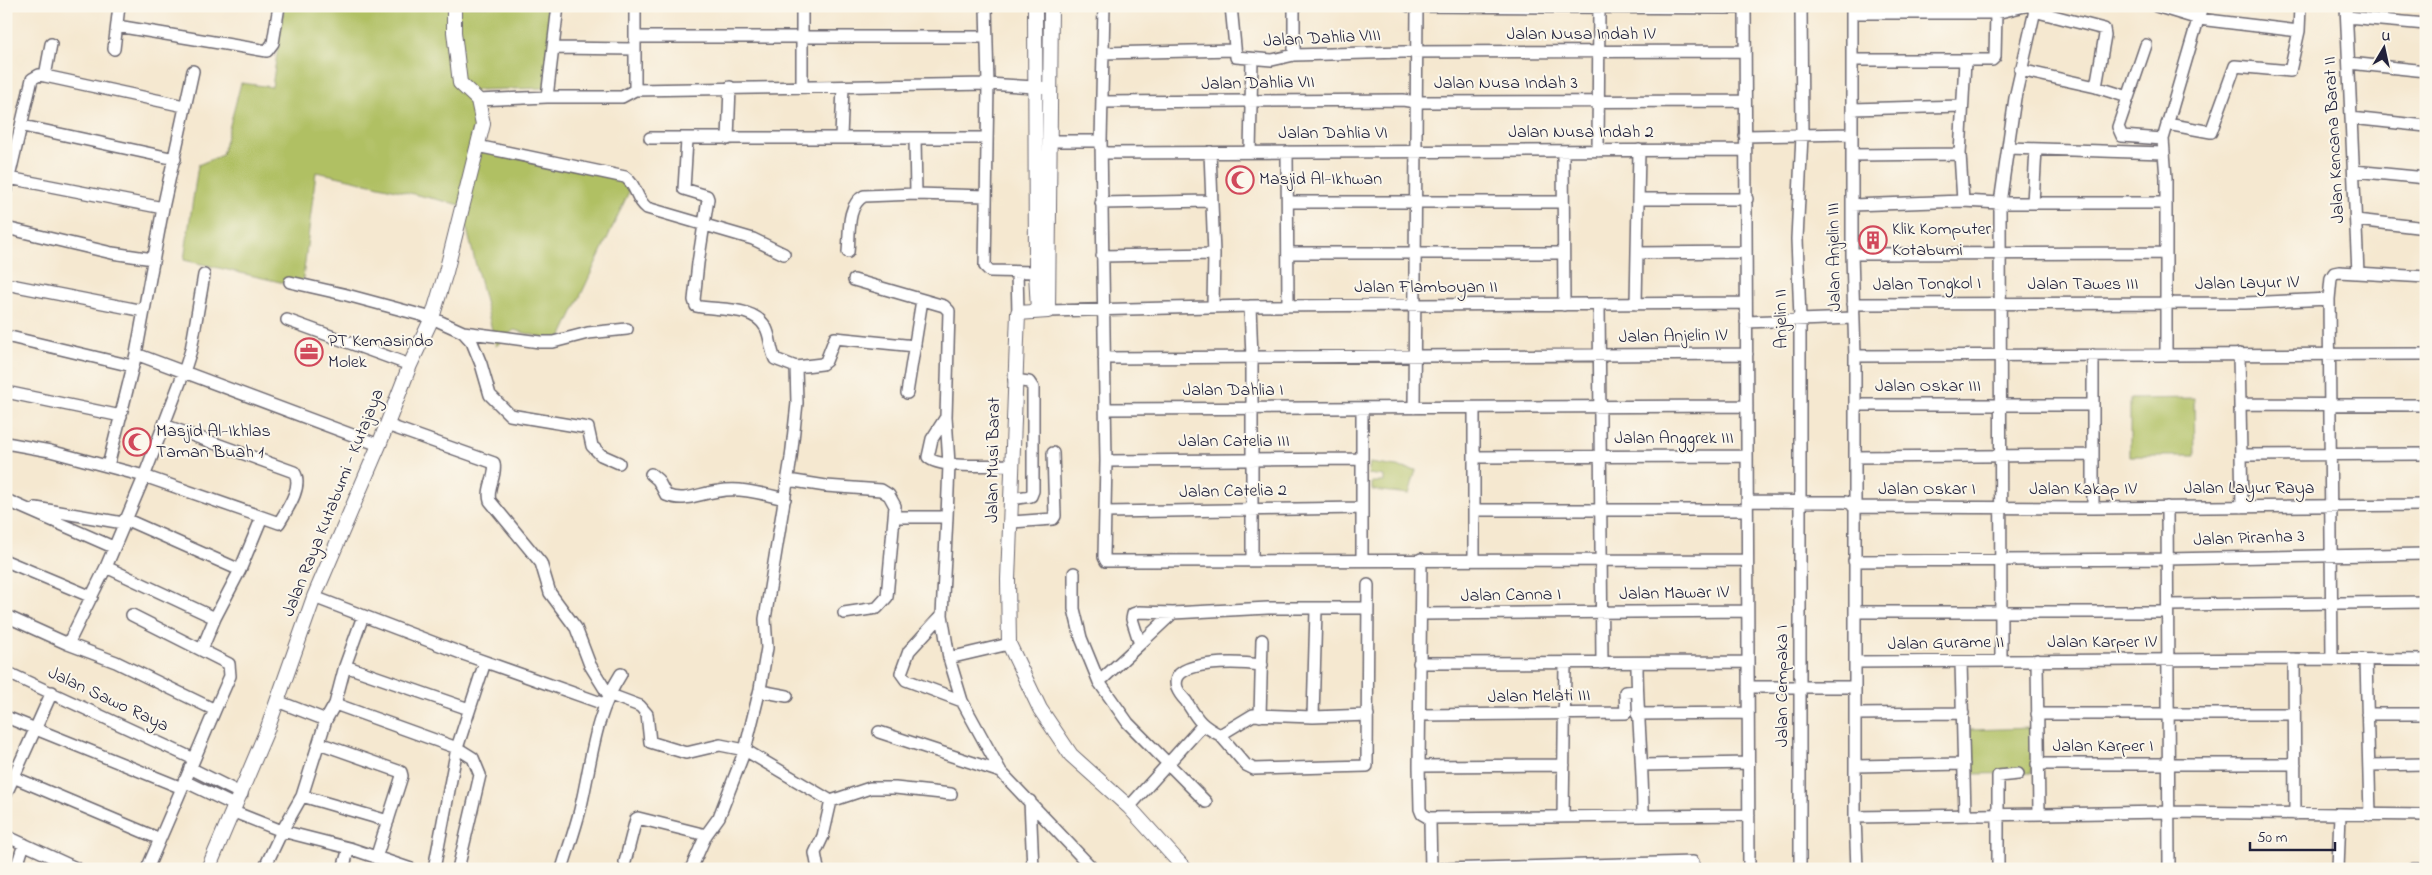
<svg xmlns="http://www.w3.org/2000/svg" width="2432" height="875" viewBox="0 0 2432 875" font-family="'Indie Flower',sans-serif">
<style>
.green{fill:#b0c063;stroke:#69714f}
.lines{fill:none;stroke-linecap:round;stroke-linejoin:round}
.minor-casing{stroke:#6c676f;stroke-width:14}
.tertiary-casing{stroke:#6c676f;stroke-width:16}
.minor{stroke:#fff;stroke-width:11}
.tertiary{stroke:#fff;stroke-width:14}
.labels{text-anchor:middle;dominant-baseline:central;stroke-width:4;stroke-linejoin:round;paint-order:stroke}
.street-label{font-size:18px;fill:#22223b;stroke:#fbf7ec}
.poi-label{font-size:18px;fill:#22223b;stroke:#fbf7ec;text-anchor:start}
</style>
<rect width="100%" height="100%" fill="#fbf7ec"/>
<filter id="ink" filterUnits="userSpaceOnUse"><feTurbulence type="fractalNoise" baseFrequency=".02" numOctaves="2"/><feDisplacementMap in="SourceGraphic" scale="10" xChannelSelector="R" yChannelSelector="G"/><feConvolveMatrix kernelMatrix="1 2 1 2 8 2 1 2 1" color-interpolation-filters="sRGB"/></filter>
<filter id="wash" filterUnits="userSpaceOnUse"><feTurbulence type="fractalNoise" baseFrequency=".0096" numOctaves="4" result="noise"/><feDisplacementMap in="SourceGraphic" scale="20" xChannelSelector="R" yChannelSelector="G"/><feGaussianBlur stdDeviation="1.12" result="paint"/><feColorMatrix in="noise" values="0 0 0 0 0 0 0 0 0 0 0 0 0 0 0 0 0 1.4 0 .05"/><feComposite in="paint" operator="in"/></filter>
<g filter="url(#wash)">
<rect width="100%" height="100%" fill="#f5e8d0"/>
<path class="green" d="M284,6H552L545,88L475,90L477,146L633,183L559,342L514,330L496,346L461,205L336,176L316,172L302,287L184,260L198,165L222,155L241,83L272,87Z
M2194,398L2195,456H2130V399Z
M1370,463L1416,470L1409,494L1372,490V482H1384V476L1368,474Z
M2031,728L2032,773L1971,774L1970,730Z"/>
</g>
<g filter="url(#ink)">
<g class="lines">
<g class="minor-casing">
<path id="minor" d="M635,6V37H986
M802,6V86
M986,6L988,84L985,266L990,271L1036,272
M1104,6L1101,141L1106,461L1104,557L1106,561L1747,560
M1231,6L1236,57L1272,60L1294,55L1403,52L1745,51
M1409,6L1745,8
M1745,6L1749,869
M1852,6V254L1855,356V817L1857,869
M2156,6L2199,19L2299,31
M2346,6L2358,273
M2034,11L2104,29L2105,35L2096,87
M1852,13H1996L2025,6
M2347,17L2426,24
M117,26L267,51L273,43L279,6
M2146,45L2118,127L2122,136L2163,139
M554,48L635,49
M114,49L119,6
M1103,53L1234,50
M1294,55V6
M1852,60H1992L1995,57L1996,13
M2349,63L2426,71
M2020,70L2096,87L2128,97
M45,76L51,44
M635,90V42
M547,97L558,6
M478,100L547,97H622L635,90L988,84L1051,88
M1102,102L1403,100L1415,102L1745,101
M1852,109L1962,106
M2351,118L2426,126
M2167,124L2211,132L2235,66L2290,71L2299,31L2300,6
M23,126L175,159
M1745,136L1852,134
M841,137L843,87
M650,138H986
M915,138L916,194
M728,139L730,87
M687,140L684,189L707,196L708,199L698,263L694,300L696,306C717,311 754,305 766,328C771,338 770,349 775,359L796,367
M1050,141H1101
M477,146L625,177C637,185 635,199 647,208L753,239L784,254
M2008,148L2163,153
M1563,151L1564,305
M1598,151L1599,6
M1210,152L1214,254L1213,306
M1250,152L1252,60
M1287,152L1288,306
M1102,153L1745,150
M1852,155L1960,154
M2354,171L2426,178
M9,178L163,208
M6,190L32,79L39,75L45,76L184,106
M1639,199H1747
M1963,201L1960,154L1965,61
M1288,202H1563
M1101,203L1211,201
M2033,203L2036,149
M1852,205L1963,201L2000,203H2165
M2356,220L2426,228
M6,228L112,253L153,259
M848,252C850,235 846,205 864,196L916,194L986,196
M1288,253H1563
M1637,253L1746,252
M1852,254L2166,253
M1102,256L1214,254
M1017,272L1018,313
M854,280L944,306L949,311L946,417L949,464L947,517H894
M290,282L343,294L432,318L463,332L472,342L481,364L490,395L510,415L588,428L592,446L601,455L619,463
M6,284L144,311
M1636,304L1639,150
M1853,304L2245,303L2329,299
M1599,305L1602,663
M1250,306L1252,358V559
M1048,311L1250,306L1746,303
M287,320L410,365
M1746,322L1853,318
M463,332L540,342H553L588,333L627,329
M6,336L132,366
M136,354L379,445
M2166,354V178L2163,139L2202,6
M2239,354L2242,507
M2093,355V508
M1855,356L2426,354
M1104,358L1747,354
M6,392L121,416
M907,393L922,300
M2240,404L2426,405
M1855,405H2093
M1362,408V559
M1414,408L1417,6
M1474,408V560
M1105,409L1747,406
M946,417L932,439L928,457C937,469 996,465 1013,465
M387,425L494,463C497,476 486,488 490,501L541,563L550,593L576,628L590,665L608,694L640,706L647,714L650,742L686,753L720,745L745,750L831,801
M6,443L50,451L144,476L262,517
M2241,455L2426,454
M1474,457L1747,456
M1855,457L2093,455
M1106,461L1362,459
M108,466L136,354L163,208L193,71
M651,474L658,480L666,495C685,503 699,493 719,491C741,487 763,494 785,499
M788,480L826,486L881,490L889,495L895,506L887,597L877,608L844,613
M1011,499L1031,496L1033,491V388L1029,382L1014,380
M6,500L113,547
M1748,501L1845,502L1850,503L1854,507
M1854,507L2093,508L2426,505
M2167,507L2169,869
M36,508L123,523
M1474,510H1747
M1106,512L1362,508
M947,517L942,615L949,658L962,701L1001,772L1093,869
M125,519L240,570L262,517L279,523C286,511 304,486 294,472L164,425
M1012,522L1053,519L1055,516L1053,453
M1421,559L1419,766L1420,809L1422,814L1429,818L1430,822L1431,869
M6,561L92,597
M1854,561L2167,559L2426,554
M106,567L215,618L240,570
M1074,573V609L1081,638L1099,682
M314,597L466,655L604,704
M2168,605L2426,602
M1855,612H2167
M1173,613L1140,644L1132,619L1133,614L1139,612L1173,613L1268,608H1368
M1420,614L1747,611
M132,615L229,664L230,676L215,710
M942,615L909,651L901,673L906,680L962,701
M6,616L68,644L116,662L215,710L182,788L6,717
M68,644L106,567L142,482L184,372L191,350L204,275
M1140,644L1099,682L1128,723L1206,802
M202,649L215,618
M949,658L1009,644
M2294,659L2295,814
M2332,659L2329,299L2331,278L2334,273L2339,272L2426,277
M2001,660L2000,203L2015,98L2036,6
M2037,660L2039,813
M2366,660L2370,815
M1855,662L2294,659L2426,660
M1961,662L1965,815
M1419,663L1748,662
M1637,663C1637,714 1643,764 1643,815
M1262,665C1246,663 1167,657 1177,688C1179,693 1183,698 1186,701C1198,720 1200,725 1220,735L1253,715L1313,717L1368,715
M345,666L469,709
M6,672L194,759
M1748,687H1855
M760,691L787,696
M277,701L326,720
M335,704L457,748L473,758L480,775L458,869
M1637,714L1748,713
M1856,714L1963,713
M2037,714H2294
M2367,714H2426
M1419,715L1626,713L1625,692L1637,691
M1260,716L1262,640
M1313,717L1316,610
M879,732L1001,772
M1220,735L1246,765L1254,769L1367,766L1368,585
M319,743L401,772L402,776L376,858
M2037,764H2295
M1643,765L1749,763
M2370,765L2426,764
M1419,766L1564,765
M1855,766L1964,764
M190,768L242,794
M6,774L160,839L182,788
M184,781L236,806
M6,794L52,692
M302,796L388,821
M831,801L870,788H895L951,794
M1030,801L1033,869
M1129,807L1202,726
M234,812L282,831L349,848L411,869
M1563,816L1565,663
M1855,817L2169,812L2426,815
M1429,818L1749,815
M6,836L78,869
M625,862L636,819L638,818L706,835
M16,869L24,844
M147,869L160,839
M264,869L282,831L302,796L326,720L335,704L345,666L363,616
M343,869L349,848
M434,869L457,748L485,662
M562,869C568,849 575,830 580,810C592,761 593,718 621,674
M691,869L706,835L719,817L745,750L760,689L767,648L765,619L791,458L797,403L796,367L822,364L826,361L835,338L915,346
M818,869L815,853L823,836L831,801
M1442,869L1693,862
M1800,869V319L1797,239L1802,135L1801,6
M1998,869V776L2018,774
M2338,869L2340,814
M2413,869H2426"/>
</g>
<g class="tertiary-casing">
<path id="tertiary" d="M1035,6L1036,272L1038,311
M1051,6L1048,311L1018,313L1008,580L1009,644L1040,709L1071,755L1129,807L1185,869
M208,869L267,730L314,597L379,445L410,365L432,318L446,272L483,124L478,100L460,83L454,32V6"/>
</g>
<use href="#minor" class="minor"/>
<use href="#tertiary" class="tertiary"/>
</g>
</g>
<defs>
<g id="mosque-ring" transform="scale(1.4375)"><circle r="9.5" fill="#fbf7ec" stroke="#d1495b" stroke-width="1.5"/><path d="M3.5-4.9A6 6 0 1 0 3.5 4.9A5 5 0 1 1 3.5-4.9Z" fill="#d1495b"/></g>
<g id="building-ring" transform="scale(1.4375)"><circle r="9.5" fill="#fbf7ec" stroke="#d1495b" stroke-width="1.5"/><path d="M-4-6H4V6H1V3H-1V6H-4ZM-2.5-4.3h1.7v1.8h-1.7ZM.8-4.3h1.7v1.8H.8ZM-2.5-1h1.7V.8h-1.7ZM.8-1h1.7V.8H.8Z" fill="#d1495b"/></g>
<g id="office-ring" transform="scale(1.4375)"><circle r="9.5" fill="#fbf7ec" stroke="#d1495b" stroke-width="1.5"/><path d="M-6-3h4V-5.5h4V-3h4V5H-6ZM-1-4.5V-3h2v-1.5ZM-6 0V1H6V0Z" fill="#d1495b"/></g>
</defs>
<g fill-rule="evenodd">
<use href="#mosque-ring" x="1240" y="180"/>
<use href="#building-ring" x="1873" y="240"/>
<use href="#office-ring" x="309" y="352"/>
<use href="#mosque-ring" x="137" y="442"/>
</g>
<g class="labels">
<g class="street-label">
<text x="1581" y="35">Jalan Nusa Indah IV</text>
<text transform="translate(1322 39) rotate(-3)">Jalan Dahlia VIII</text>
<text transform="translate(1258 84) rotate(-1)">Jalan Dahlia VII</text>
<text x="1506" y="84">Jalan Nusa Indah 3</text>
<text x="1581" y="133">Jalan Nusa Indah 2</text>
<text x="1333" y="134">Jalan Dahlia VI</text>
<text transform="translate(2335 140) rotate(-93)">Jalan Kencana Barat II</text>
<text transform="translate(1835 257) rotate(-91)">Jalan Anjelin III</text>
<text transform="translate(2247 284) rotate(-1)">Jalan Layur IV</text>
<text transform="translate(1927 285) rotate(-1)">Jalan Tongkol I</text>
<text x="2083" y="285">Jalan Tawes III</text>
<text x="1426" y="288">Jalan Flamboyan II</text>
<text transform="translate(1782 319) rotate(-91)">Anjelin II</text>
<text transform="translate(1673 337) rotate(-1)">Jalan Anjelin IV</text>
<text x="1928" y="387">Jalan Oskar III</text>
<text x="1233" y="391">Jalan Dahlia I</text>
<text x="1674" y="439">Jalan Anggrek III</text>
<text x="1234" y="442">Jalan Catelia III</text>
<text transform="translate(994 460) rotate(-89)">Jalan Musi Barat</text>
<text x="2249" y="489">Jalan Layur Raya</text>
<text x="1927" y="490">Jalan Oskar I</text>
<text x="2083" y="490">Jalan Kakap IV</text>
<text transform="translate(1233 492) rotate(-1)">Jalan Catelia 2</text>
<text transform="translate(334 503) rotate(-68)">Jalan Raya Kutabumi - Kutajaya</text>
<text transform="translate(2249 539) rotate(-2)">Jalan Piranha 3</text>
<text transform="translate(1674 594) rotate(-1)">Jalan Mawar IV</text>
<text transform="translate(1511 596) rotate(-1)">Jalan Canna I</text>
<text x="2102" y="643">Jalan Karper IV</text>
<text transform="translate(1946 644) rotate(-1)">Jalan Gurame II</text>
<text transform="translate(1783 686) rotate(-90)">Jalan Cempaka I</text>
<text transform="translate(1539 697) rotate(-1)">Jalan Melati III</text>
<text transform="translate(108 700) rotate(25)">Jalan Sawo Raya</text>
<text x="2103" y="747">Jalan Karper I</text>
</g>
<g class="poi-label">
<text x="1259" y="180">Masjid Al-Ikhwan</text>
<text x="1892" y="230">Klik Komputer<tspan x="1892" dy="21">Kotabumi</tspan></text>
<text x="328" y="342">PT Kemasindo<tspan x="328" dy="21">Molek</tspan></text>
<text x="156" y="432">Masjid Al-Ikhlas<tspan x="156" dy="21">Taman Buah 1</tspan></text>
</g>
</g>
<rect width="2432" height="875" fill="none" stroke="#fbf7ec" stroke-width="25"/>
<g transform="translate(2384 48) rotate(9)" stroke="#fbf7ec" stroke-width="4" paint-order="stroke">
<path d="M0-4L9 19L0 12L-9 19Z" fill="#22223b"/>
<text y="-8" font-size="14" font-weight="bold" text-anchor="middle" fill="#22223b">U</text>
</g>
<path d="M2250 842v8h85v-8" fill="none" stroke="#22223b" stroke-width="2.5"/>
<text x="2257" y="842" font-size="15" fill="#22223b" stroke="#fbf7ec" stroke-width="4" paint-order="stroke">50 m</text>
</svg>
